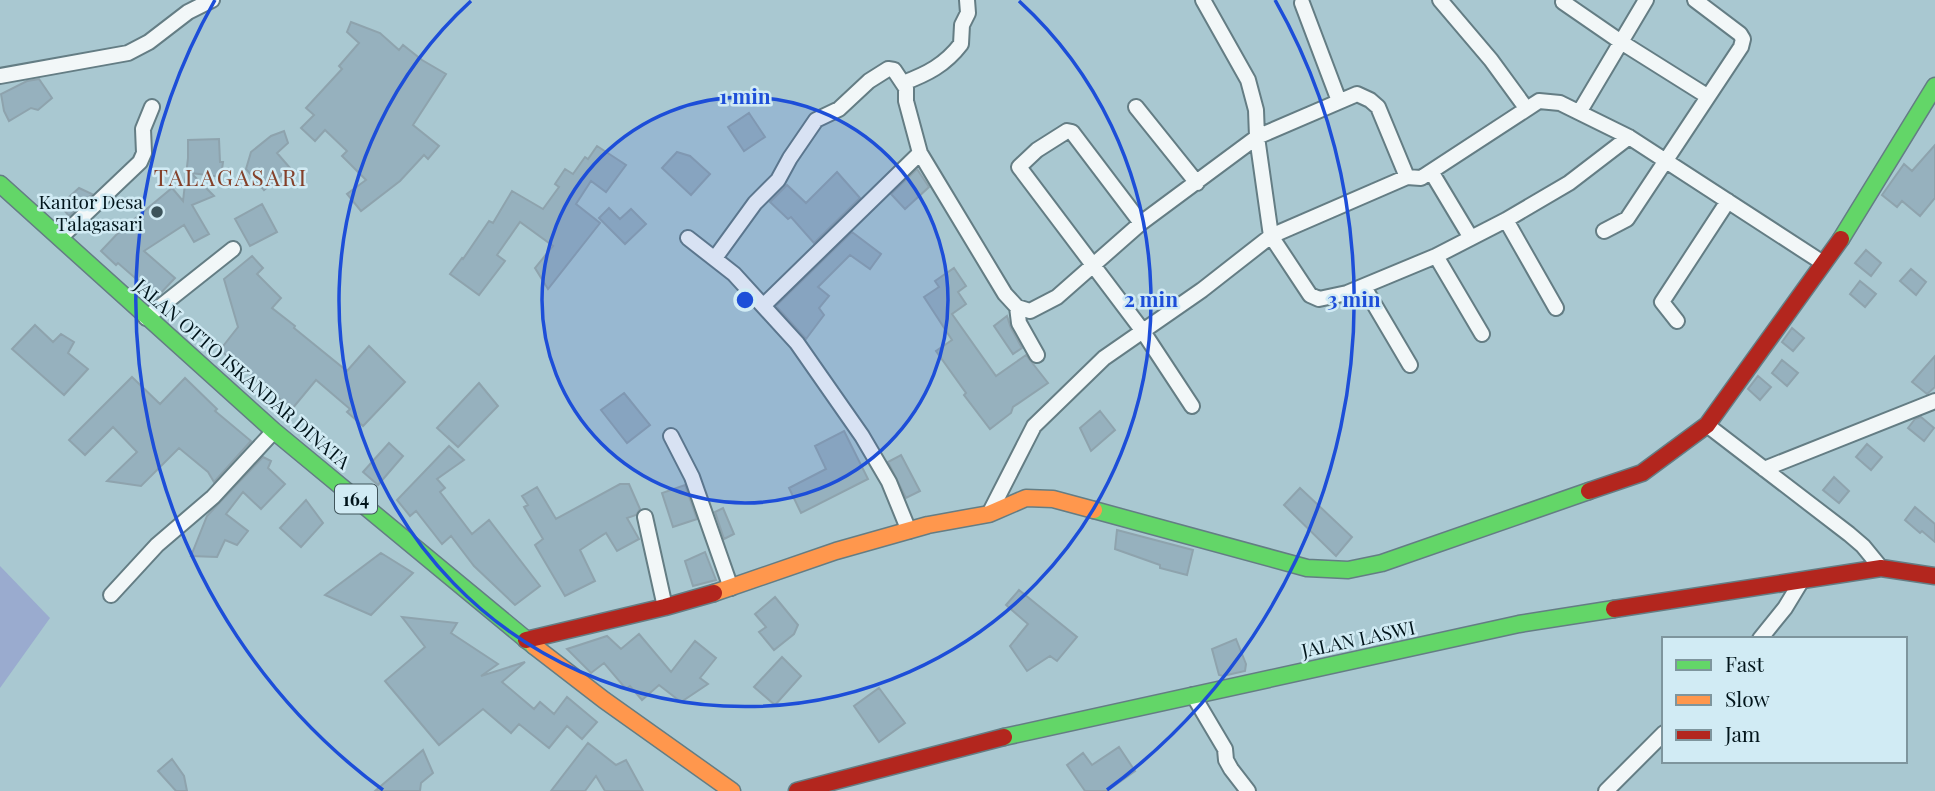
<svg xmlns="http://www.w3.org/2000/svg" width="1935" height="791" viewBox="0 0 1935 791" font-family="'Playfair Display',serif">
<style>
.green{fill:#9aabcf}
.building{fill:#96b1be;stroke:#8ea3ad;stroke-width:2}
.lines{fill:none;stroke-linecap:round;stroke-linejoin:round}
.street-casing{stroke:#647d84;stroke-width:18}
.fast-casing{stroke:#647d84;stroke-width:19}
.slow-casing{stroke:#647d84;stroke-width:19}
.jam-casing{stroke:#647d84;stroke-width:19}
.street{stroke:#f2f7f8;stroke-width:14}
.fast{stroke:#63d668;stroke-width:16}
.slow{stroke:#ff974d;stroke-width:16}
.jam{stroke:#b3261e;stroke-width:16}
.ring{fill:none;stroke:#1d4ed8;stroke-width:3.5}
.poi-dot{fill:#3c535a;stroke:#d1ebf4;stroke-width:2.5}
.labels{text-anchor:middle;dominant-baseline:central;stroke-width:5;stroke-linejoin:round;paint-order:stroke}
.shield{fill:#d1ebf4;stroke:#3f545b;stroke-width:2}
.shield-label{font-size:18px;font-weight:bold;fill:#01141a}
.poi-label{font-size:19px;fill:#01141a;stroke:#d1ebf4;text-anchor:end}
.street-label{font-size:19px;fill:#01141a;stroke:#d1ebf4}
.quarter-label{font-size:23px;letter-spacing:2px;fill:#844029;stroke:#d1ebf4}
.centre{fill:#1d4ed8;stroke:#d1ebf4;stroke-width:3.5}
.ring-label{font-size:21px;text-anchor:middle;font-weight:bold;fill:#1d4ed8;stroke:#d1ebf4;stroke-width:5;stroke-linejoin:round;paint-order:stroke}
</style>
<rect width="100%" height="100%" fill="#a9c8d1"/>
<path class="green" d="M0,566L50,618L0,688Z"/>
<path class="building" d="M351,22L380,33L399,50L403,45L422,60L446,74L413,125L439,146L428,159L424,155L400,181L361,211L347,194L366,180L342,156L347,151L325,130L315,141L301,128L314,115L306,108L342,69L339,66L359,43L347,32Z
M39,79L52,98L38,110L31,108L9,121L4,111L1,94L27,81Z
M749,113L765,137L744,151L728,127Z
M284,131L288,143L277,153L290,168L264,190L246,169L251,152L271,136Z
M219,139L220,162H223L221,177L191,173L214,196L192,205L209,234L194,242L184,225L144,251L175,278L157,297L118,263L116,265L101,251L119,232L172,188L183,201L188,158V140Z
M1935,145V198L1920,216L1902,201L1897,207L1882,195L1904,164L1912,171Z
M597,146L626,165L606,192L591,181L576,204L600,223L548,289L535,268L553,246L520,222L497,255L505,261L479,295L450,274L462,258L463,259L489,221L493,223L512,191L543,209L559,187L555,184L565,169L573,174L585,157L588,159Z
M677,152L690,156L710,174L691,195L662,168Z
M917,169L929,187L905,209L891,194Z
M837,172L860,198L814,243L791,217L788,219L770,202L787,185L806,203Z
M79,188L92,194L69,216L60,205Z
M262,204L277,232L250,246L235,219Z
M609,208L620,219L631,209L646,224L625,244L599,218Z
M852,232L881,254L870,269L850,255L818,287L829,296L819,308L824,315L806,339L776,306Z
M1866,250L1881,263L1871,276L1855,263Z
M252,256L263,268L257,274L281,298L272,308L295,326L294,328L347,371L369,346L405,382L363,426L347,412L350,409L316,380L292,409L220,350L238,327L224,279Z
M954,268L966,286L958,292L966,304L952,314L996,376L1026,355L1048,383L1013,407L1011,413L990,429L964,395L966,393L936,351L952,340L924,297L939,287L935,281Z
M1911,269L1926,282L1916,295L1900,281Z
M1860,281L1876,294L1865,307L1850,294Z
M1007,316L1011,328L1022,348L1013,354L994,326Z
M35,325L53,342L61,334L74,342L68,353L88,369L64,395L12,349Z
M1792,328L1804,338L1793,351L1782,342Z
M1935,356V387L1927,394L1912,382Z
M1782,360L1798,373L1787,386L1772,373Z
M1758,376L1771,387L1760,400L1748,389Z
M132,377L160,404L185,378L217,409L215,411L251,441L214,482L208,472L179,448L141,486L107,481L137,452L113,427L85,455L69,440Z
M479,383L498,406L458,447L437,428Z
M624,393L650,425L627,443L601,410Z
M1100,411L1115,430L1091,451L1080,428Z
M1921,417L1934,428L1924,441L1908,428L1915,419Z
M844,431L868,479L801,513L789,488L826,469L815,446Z
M389,443L403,456L378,485L363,472Z
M1867,444L1882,457L1871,470L1856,457Z
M449,446L464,460L437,479L445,488L440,492L472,534L489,520L540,586L515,605L474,566L451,536L442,544L416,511L410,516L397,500Z
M901,455L920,491L906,498L888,462Z
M263,457L271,461L268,468L285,484L261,509L243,492L226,514L248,531L237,545L225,540L217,557L191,556L207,516Z
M1834,477L1849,491L1839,503L1823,490Z
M620,484H629L640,509L636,515L627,518L639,539L617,551L606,533L580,550L595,581L565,596L535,545L543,539L524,507L528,505L522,496L537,487L556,519Z
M685,485L697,519L673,527L662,493Z
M1300,488L1352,537L1336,556L1284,505Z
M306,500L323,523L301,547L280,528Z
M1915,507L1935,524V542L1922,531L1920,533L1905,520Z
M723,508L734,534L724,539L715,512Z
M1117,530L1193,550L1187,575L1160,568V565L1115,549Z
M705,552L716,580L693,586L685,561Z
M381,553L413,573L371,615L325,595Z
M1019,590L1077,637L1057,661L1050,656L1027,671L1010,646L1028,624L1006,605Z
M775,597L798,625L794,634L774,650L759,632L766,627L755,614Z
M402,617L457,623L451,633L498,664L481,676L525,662L502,682L534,709L540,702L554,714L567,697L597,722L582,739L567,726L549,748L519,724L511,733L483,709L439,745L385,681L425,647Z
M639,634L671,672L695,641L716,658L700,678L708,684L681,702L659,685L642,700L630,686L626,689L604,663L591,673L567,649L607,636L621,649Z
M1236,639L1246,664L1245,671L1223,676L1219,675L1212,649Z
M782,657L801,676L775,705L754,687Z
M879,688L905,723L879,742L854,706Z
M588,743L616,765L626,760L643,791H605L596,776L585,791H551Z
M1119,747L1135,771L1107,791H1085L1067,765L1083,753L1092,765Z
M423,750L433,773L421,783L420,791H375Z
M172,759L184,776L187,791H176L158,771Z"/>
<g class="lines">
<g class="street-casing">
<path id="street" d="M1203,0L1248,80L1256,110L1257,137L1271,236L1310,295L1319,299L1347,293L1436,256L1506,220L1569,183L1629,137
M1440,0L1491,60L1526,108
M1563,2L1621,42L1707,96
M1302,3L1339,101
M0,76L128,53L149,42L188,12L212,0
M903,83C927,74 945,65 961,44L962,25L968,13L967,0
M1136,107L1197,183
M1580,111L1646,0
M1432,173L1471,238
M1506,220L1556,308
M1141,223L1072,132L1067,131L1037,150L1019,167L1142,330L1192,406
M1604,231L1627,219L1741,47L1743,39L1740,34L1695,0
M60,238L140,162L144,153L143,129L152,107
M688,238L734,274L797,343L862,436L889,482L909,531
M1436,256L1482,334
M715,258L755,203L778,180L790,158L816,120L839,109L869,81L888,69L894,70L906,88V101L920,153L1005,294L1017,307L1030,311L1057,297L1141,223L1257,137L1357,94L1370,100L1378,107L1407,177
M1364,287L1410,365
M764,305L920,153
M1017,307L1019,323L1037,355
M146,318L233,249
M1677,321L1662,302L1728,201
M1707,425L1849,534L1863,546L1881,568
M671,436L692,477L731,588
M1764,469L1935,401
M989,514L1034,426L1104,358L1202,290L1271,236L1407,177L1421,178L1539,101L1560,103L1629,137L1823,263
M645,517L665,607
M111,595L157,545L213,497L274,431
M1760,639L1785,608L1802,580
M1193,695L1225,749L1226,760L1231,769L1248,791
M1606,791L1664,733"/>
</g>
<g class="fast-casing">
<path id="fast" d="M0,184L274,431L534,646
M1841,239L1935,86
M1094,510L1307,568L1348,570L1382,563L1589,491
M1004,737L1519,624L1614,609"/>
</g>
<g class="slow-casing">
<path id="slow" d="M714,593L836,551L928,525L989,514L1026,498L1053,499L1094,510
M534,646L604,700L732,791"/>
</g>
<g class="jam-casing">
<path id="jam" d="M1589,491L1642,473L1707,425L1841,239
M1614,609L1881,568L1935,576
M526,640L665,607L714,593
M797,791L1004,737"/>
</g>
<use href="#street" class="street"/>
<use href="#fast" class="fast"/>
<use href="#slow" class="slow"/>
<use href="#jam" class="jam"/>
</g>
<circle cx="745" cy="300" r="203" fill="#1d4ed8" fill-opacity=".12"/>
<g class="ring">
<circle cx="745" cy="300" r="203"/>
<path d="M1019 1A406 406 0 1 1 471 1"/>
<path d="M383 790A609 609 0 0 1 215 0M1275 0A609 609 0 0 1 1107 790"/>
</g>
<circle class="poi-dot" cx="157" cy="212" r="7"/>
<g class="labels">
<rect class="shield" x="335" y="484.5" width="42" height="29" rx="5"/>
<g class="shield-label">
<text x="356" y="499">164</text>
</g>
<g class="poi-label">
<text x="143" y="201">Kantor Desa<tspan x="143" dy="22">Talagasari</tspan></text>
</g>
<g class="street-label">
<text transform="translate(243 373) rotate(41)">JALAN OTTO ISKANDAR DINATA</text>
<text transform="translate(1358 638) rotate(-12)">JALAN LASWI</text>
</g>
<g class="quarter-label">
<text x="231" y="176">TALAGASARI</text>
</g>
</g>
<circle cx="745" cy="300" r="10" class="centre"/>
<g class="ring-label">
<text x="745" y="104">1 min</text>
<text x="1151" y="307">2 min</text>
<text x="1354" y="307">3 min</text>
</g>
<rect x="1662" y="637" width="245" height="126" fill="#d1ebf4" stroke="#7e959d" stroke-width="2"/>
<rect x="1676" y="660" width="35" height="10" fill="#63d668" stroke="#7e959d" stroke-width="2"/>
<text x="1725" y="672" font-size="21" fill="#01141a">Fast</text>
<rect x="1676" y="695" width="35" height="10" fill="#ff974d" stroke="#7e959d" stroke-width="2"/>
<text x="1725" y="707" font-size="21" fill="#01141a">Slow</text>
<rect x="1676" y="730" width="35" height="10" fill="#b3261e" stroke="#7e959d" stroke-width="2"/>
<text x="1725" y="742" font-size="21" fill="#01141a">Jam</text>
</svg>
